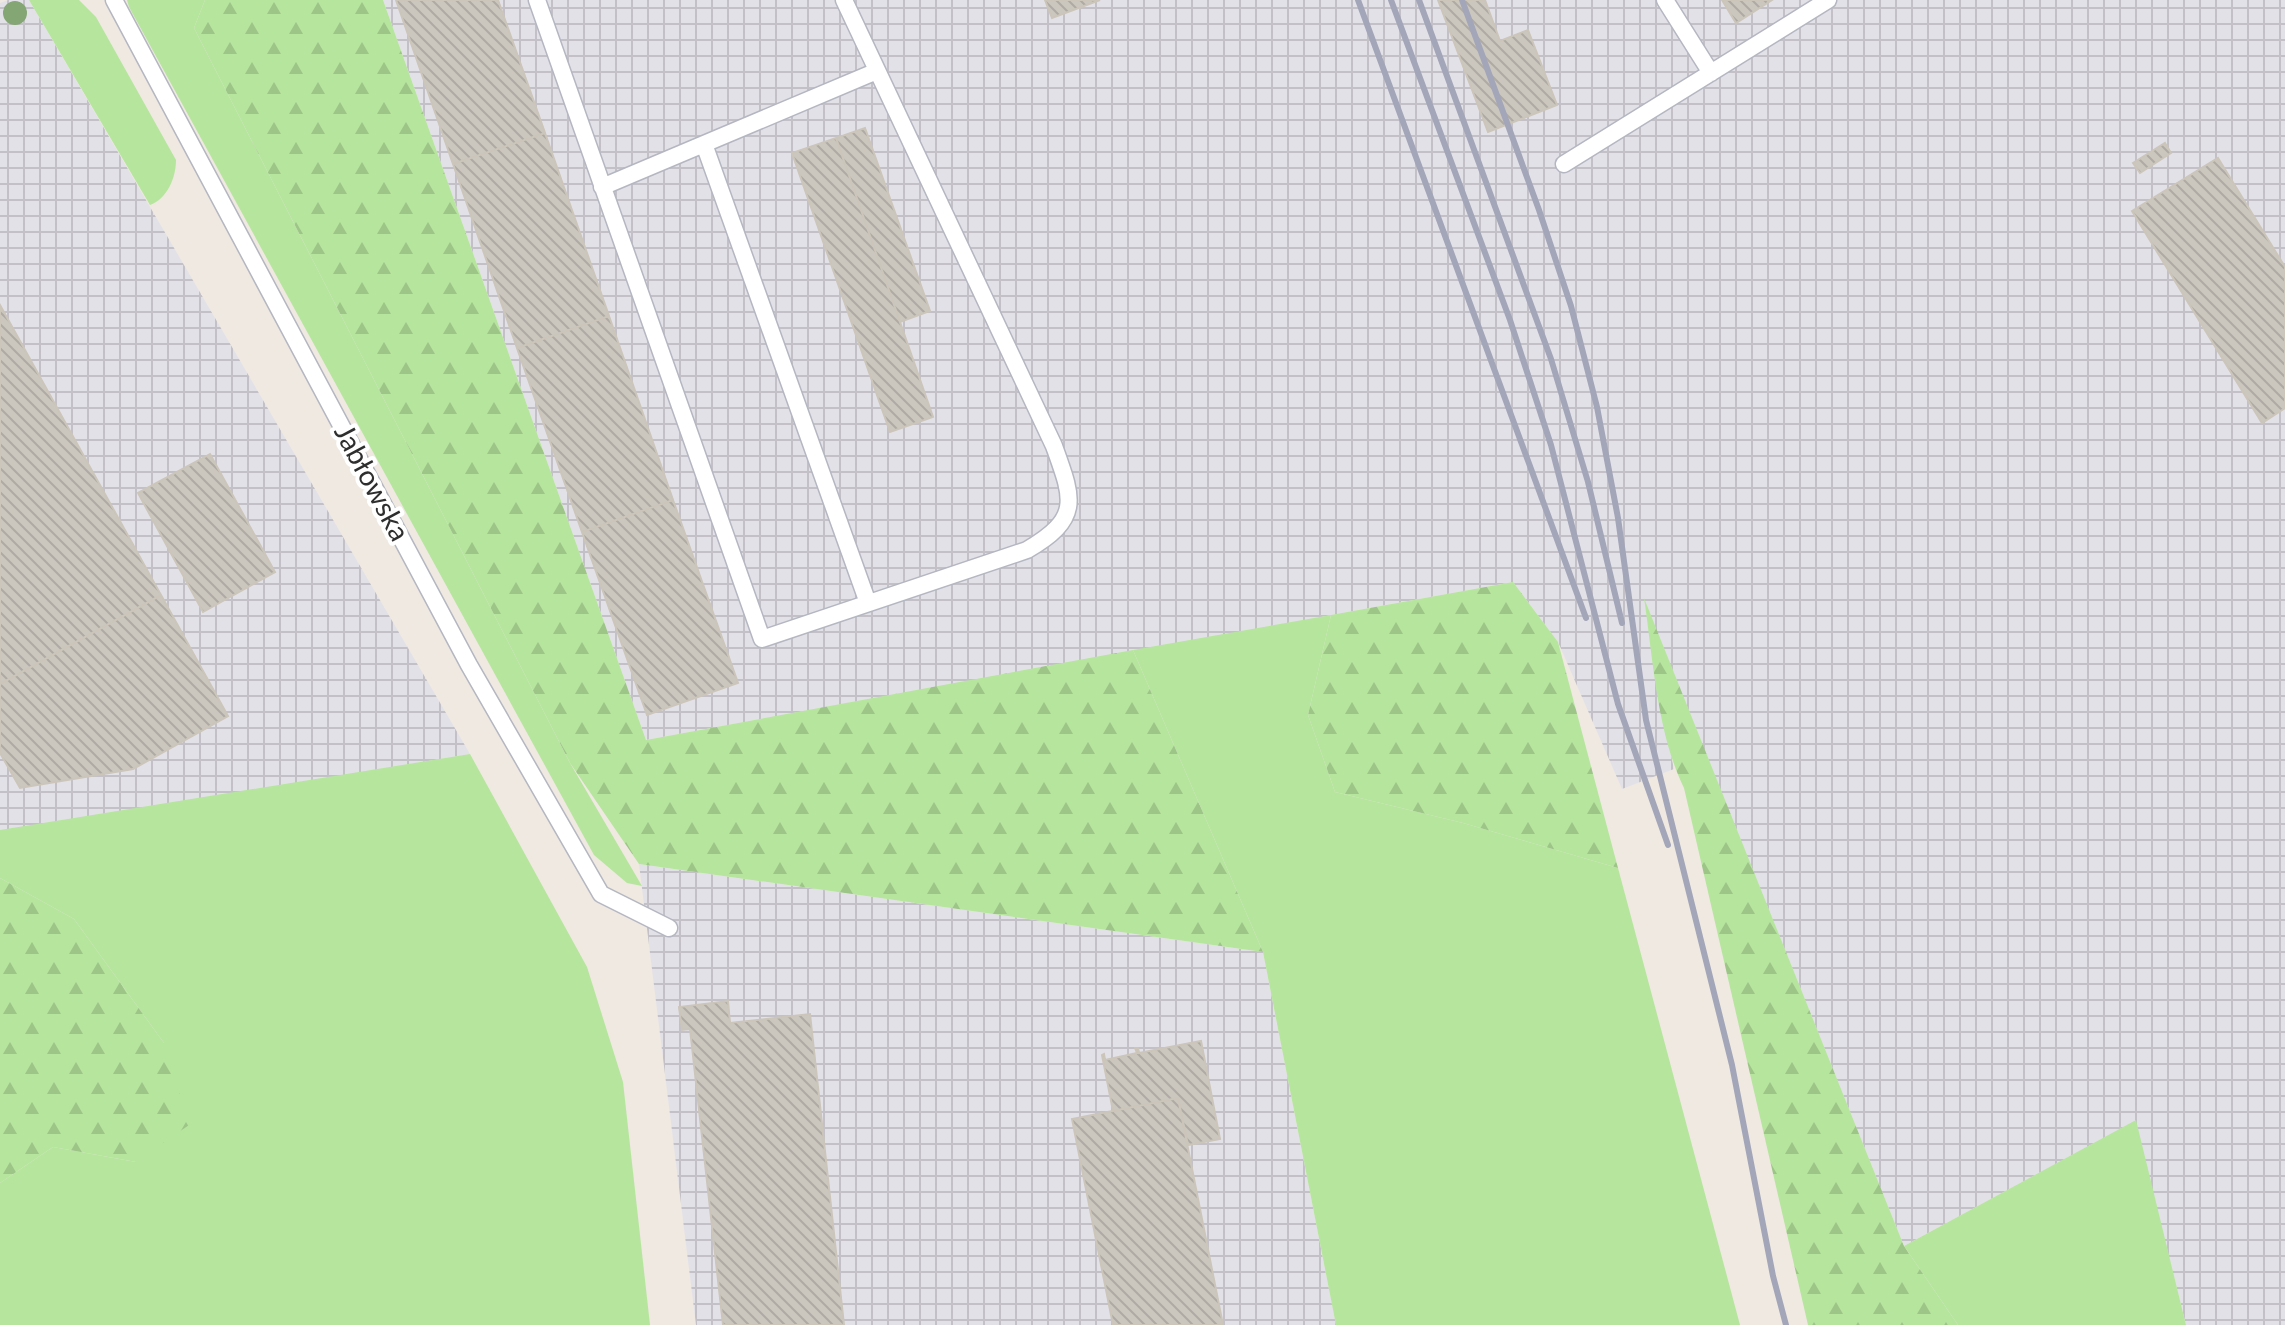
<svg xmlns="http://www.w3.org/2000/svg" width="2285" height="1325" viewBox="0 0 2285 1325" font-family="Lato,sans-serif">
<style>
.industrial{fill:url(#industrial-grid)}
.grass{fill:#b6e59e}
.forest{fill:url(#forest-firs)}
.building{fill:url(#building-back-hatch);stroke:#cbc5ba;stroke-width:2}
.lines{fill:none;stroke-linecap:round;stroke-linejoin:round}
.lane-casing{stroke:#b4b7c1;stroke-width:19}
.lane{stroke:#fff;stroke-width:16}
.rail{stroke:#a3a6b8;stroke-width:6}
.tree{fill:#84a574}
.labels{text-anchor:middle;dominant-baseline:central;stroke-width:8;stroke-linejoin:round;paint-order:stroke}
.street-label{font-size:28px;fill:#2e2e2e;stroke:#fff}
</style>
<defs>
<pattern id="industrial-grid" width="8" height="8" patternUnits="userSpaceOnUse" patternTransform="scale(2)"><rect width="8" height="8" fill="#e3e1e8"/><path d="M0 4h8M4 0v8" fill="none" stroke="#c3c1c7"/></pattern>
<pattern id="forest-firs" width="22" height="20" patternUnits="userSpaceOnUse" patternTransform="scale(2)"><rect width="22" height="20" fill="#b6e59e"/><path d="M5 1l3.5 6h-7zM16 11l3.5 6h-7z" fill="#9dc588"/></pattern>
<pattern id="building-back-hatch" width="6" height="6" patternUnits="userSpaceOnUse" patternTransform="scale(2)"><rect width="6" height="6" fill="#cbc7bf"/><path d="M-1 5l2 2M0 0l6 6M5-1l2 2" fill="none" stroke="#afaba4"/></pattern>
</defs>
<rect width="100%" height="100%" fill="#efe9e1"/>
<path class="industrial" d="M8,0H29L470,754L0,833V3Z
M383,0H2285V1325H2186L2135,1121L1904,1246L1645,602L1657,691L1674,769L1622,789L1558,642L1513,582L646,740Z
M639,864L1263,952L1336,1325H696Z"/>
<path class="grass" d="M29,0H79L96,17L176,160C176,178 167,199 150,205Z
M127,0H205L194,28L570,763L642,886L627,883L594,855L129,7Z
M1331,615L1308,715L1335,792L1463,823L1618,868L1740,1325H1336L1263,952L1133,650Z
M470,754L587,967L623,1082L650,1325H0V1183L53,1147L136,1162L164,1043L74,919L0,878V830Z
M2136,1120L2186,1325H1958L1904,1246Z"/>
<path class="forest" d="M205,0H383L646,740L1133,650L1263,952L639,864L570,763L194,28Z
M1513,582L1558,642L1618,868L1463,823L1335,792L1308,715L1331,615Z
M1644,598L1904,1246L1958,1325H1808L1684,788C1657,733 1653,658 1644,598Z
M0,878L74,919L164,1043L189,1125L136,1162L53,1147L0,1183Z"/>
<path class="building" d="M396,0H498L545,133L453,164Z
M1045,0H1100L1052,18Z
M1438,0H1485L1500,41L1528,30L1557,105L1488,132Z
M1722,0H1772L1736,23Z
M865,128L930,311L900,322L836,138Z
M545,133L609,316L517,348L453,164Z
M836,138L933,417L890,432L792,153Z
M2165,143L2171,153L2140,173L2133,163Z
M2218,158L2285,267V408L2262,423L2132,211Z
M0,305L161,595L0,684Z
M609,316L673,500L582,532L517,348Z
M210,454L275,572L203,612L138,493Z
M673,500L738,683L647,715L582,532Z
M161,595L228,716L133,769L20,788L0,753V684Z
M728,1001L730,1023L810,1014L844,1325H723L690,1029L682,1030L679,1007Z
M1201,1041L1220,1139L1188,1145L1178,1098L1113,1111L1102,1055L1104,1054L1105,1060L1137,1053L1135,1048H1138L1139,1053Z
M1178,1098L1223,1325H1113L1072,1119Z"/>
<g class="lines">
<g class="lane-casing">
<path id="lane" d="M114,0L469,665L601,894L669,928
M537,0L762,639L1027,550C1082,518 1073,499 1054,446L844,0
M1665,0L1711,73
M704,144L868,603
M1564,164L1828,0
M602,187L877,71"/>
</g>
<use href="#lane" class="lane"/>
<path class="rail" d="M1358,0L1586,618
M1391,0L1510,320L1551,445L1618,704L1668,845
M1419,0L1551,359L1588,482L1622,623
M1462,0L1539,210L1571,306L1597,407L1618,518L1646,720L1732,1065L1773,1276L1786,1325"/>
</g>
<circle class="tree" cx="15" cy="13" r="12"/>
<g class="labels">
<g class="street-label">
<text transform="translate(373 482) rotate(62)">Jabłowska</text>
</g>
</g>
</svg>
